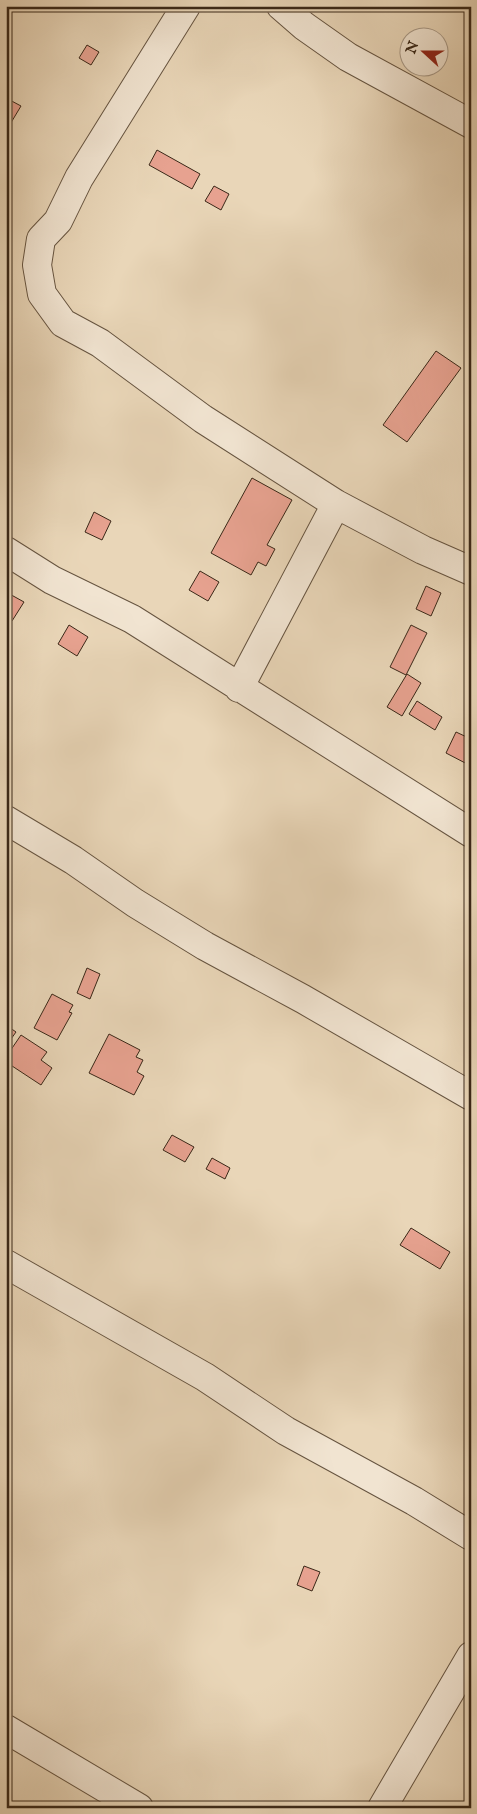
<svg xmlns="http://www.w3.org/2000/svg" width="477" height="1814" viewBox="0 0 477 1814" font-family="'IM FELL English',serif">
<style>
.building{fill:#e7a290;stroke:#3a2818}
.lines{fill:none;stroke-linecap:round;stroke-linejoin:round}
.street-casing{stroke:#665440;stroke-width:30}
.street{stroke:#f1e4d1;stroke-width:28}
</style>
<rect width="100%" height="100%" fill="#e9d6b8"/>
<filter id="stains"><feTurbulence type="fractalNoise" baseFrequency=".004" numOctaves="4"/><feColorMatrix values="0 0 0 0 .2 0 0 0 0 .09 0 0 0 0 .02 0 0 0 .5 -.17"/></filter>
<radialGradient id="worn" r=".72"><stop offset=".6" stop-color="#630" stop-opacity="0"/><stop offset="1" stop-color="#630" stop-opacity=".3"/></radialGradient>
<path class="building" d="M87,45L99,52L91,65L79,58Z
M6,98L21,106L6,131Z
M157,150L200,174L192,189L149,165Z
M214,186L229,194L221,210L205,201Z
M436,351L461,368L407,442L383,425Z
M252,478L292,500L267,545L275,549L266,566L258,562L251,575L211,553Z
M94,512L111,521L102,540L85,532Z
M200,571L219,582L208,601L189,590Z
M426,586L441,593L431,616L416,609Z
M6,592L24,602L12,621L6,618Z
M69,625L88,637L77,656L58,644Z
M411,625L427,633L406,675L390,667Z
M407,674L421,683L402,716L387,707Z
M417,701L442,717L435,730L409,714Z
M456,732L471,739V766L446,753Z
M87,968L100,974L90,999L77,993Z
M52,994L73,1005L69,1012L72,1013L57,1040L34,1028Z
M6,1025L16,1032L6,1046Z
M109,1034L140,1050L136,1057L143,1060L137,1072L144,1076L134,1095L89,1073Z
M21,1035L47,1052L41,1060L52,1068L41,1085L6,1062V1057Z
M172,1135L194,1147L185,1162L163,1150Z
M212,1158L230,1168L225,1179L206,1169Z
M411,1228L450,1252L440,1269L400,1245Z
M304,1566L320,1572L312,1591L297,1585Z"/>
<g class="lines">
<g class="street-casing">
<path id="street" d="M186,6L79,178L58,221L41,239L37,265L42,294L63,323L100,343L203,419L336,504L423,550L471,571
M281,6L304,26L348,57L471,124
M6,551L52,580L132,619L471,833
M239,688L336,504
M6,820L73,860L135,903L205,946L303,999L471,1096
M6,1264L205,1377L286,1431L414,1501L471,1536
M6,1729L139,1808
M382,1808L471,1656"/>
</g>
<use href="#street" class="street"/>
</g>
<rect width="477" height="1814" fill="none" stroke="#e9d6b8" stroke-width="25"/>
<rect x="8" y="8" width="462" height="1799" fill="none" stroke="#3a2818" stroke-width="2.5"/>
<rect x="12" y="12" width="452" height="1789" fill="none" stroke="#3a2818"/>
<g transform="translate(424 52) rotate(291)"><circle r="24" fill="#f1e4d1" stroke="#a89987"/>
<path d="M0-4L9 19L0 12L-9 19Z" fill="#8f2418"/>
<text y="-8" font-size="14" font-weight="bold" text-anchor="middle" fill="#3a2818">N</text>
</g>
<rect width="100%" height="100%" filter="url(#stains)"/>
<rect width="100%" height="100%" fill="url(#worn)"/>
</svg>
